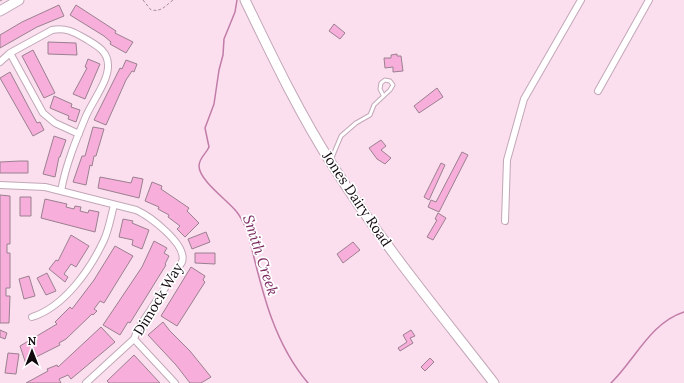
<svg xmlns="http://www.w3.org/2000/svg" width="684" height="383" viewBox="0 0 684 383" font-family="Lora,serif">
<style>
.lines{fill:none;stroke-linecap:round;stroke-linejoin:round}
.stream{stroke:#c17ca7;stroke-width:1.5}
.building{fill:#f7aedb;stroke:#9a808f}
.lane-casing{stroke:#c2a7b7;stroke-width:5}
.street-casing{stroke:#c2a7b7;stroke-width:8}
.secondary-casing{stroke:#c2a7b7;stroke-width:11}
.path{stroke:#a48f9b;stroke-width:1;stroke-dasharray:3 2;stroke-linecap:butt}
.lane{stroke:#fff;stroke-width:3}
.street{stroke:#fff;stroke-width:6}
.secondary{stroke:#fff;stroke-width:9}
.labels{text-anchor:middle;dominant-baseline:central;stroke-width:3.5;stroke-linejoin:round;paint-order:stroke}
.street-label{font-size:14px;fill:#12090f;stroke:#fff}
.water-label{font-size:15px;font-style:italic;fill:#7c2a62;stroke:#fff}
</style>
<rect width="100%" height="100%" fill="#fbdfef"/>
<g class="lines">
<path class="stream" d="M237,0L235,12L224,39L223,55L219,70L214,104L205,128L209,147C206,154 199,158 199,166C199,180 227,200 236,211C242,218 245,226 248,233C261,286 272,341 308,383
M611,383C635,360 650,323 684,312"/>
</g>
<path class="building" d="M59,5L64,16L37,27L0,48V35L22,22Z
M76,5L116,31L115,33L133,42L126,53L110,44L111,42L104,36L70,15Z
M334,24L345,33L340,39L329,31Z
M48,42L76,43L77,55L48,54Z
M33,50L55,93L44,98L22,56Z
M397,54V56H401L403,71L393,72V67L385,68L384,58H391V55Z
M88,59L100,64L85,99L73,94L87,68L85,67Z
M126,60L137,64L134,72L132,71L126,80L106,125L94,120L120,68L122,69Z
M10,72L37,123L40,122L44,130L33,136L0,78Z
M437,88L443,97L419,113L414,106Z
M54,96L72,104L71,107L80,110L76,122L68,119L69,116L50,108Z
M93,127L104,129L96,156H94L92,166L90,165L86,185L73,182L82,156H85Z
M54,136L66,140L60,157H59L55,177L43,174Z
M381,140L386,146L381,150L391,158L385,164L377,159L369,148Z
M462,152L468,155L439,212L428,207L431,200L436,202Z
M20,161H28V173H0V162Z
M441,163L445,165L429,200L424,197Z
M100,177L131,183L133,177L143,179L139,198L98,188Z
M152,182L162,186L161,189L189,208L187,211L199,223L185,237L177,229L180,226L168,217L169,215L158,209L159,207L145,201Z
M0,195L10,196V244H7V253H10V288H6V296H10L9,323H0Z
M20,197H31V216H20Z
M45,199L67,204L66,207L74,209L75,206L81,207L80,211L88,213L89,210L99,212L95,232L41,218Z
M438,213L446,218L433,240L427,237L437,220L435,219Z
M123,219L133,221L132,223L149,230L142,249L132,245L133,240L119,237Z
M206,232L210,242L192,249L188,239Z
M71,235L89,246L76,267L71,264L64,274L68,277L65,282L49,269L56,260L58,261Z
M154,241L167,248L164,253L169,256L165,264L166,265L130,323L128,322L120,335L103,325L142,267Z
M353,242L360,250L343,263L337,254Z
M115,246L133,256L104,303L100,301L94,309L97,311L93,315L92,314L66,339L59,343L60,345L36,357V360L26,364L20,346L57,324L55,322L70,307L72,309L94,280Z
M195,253H215V264L195,263Z
M191,267L205,276L203,280L205,282L177,326L161,316Z
M47,273L56,291L46,295L37,278Z
M29,276L35,296L24,299L19,279Z
M163,322L170,331L190,351L211,377L201,383H190L176,365L148,335Z
M101,327L115,342L71,379L68,375L59,379L61,383H26L48,371L47,369L57,365L58,367Z
M0,330L7,333L5,339L0,337Z
M411,330L415,336L410,338L413,343L400,351L398,348L407,342L403,335Z
M8,353L19,354L16,374L5,373Z
M134,355L160,383H109L107,381Z
M430,358L434,362L425,371L421,367Z"/>
<g class="lines">
<g class="lane-casing">
<path id="lane" d="M331,160L341,136L356,123L370,115L374,105L390,90L393,85L390,81L385,80L381,83L380,89L383,95"/>
</g>
<g class="street-casing">
<path id="street" d="M10,53L43,113L55,123L79,134
M0,62L10,53L52,30C65,27 74,32 86,39C96,45 108,51 108,65C109,80 92,102 86,116C76,140 66,164 61,191
M598,91L649,0
M0,185L45,187L136,210C150,216 188,245 182,262L138,329L134,339L86,383
M505,221L507,160L524,99L581,0
M32,317C64,307 90,270 104,240C109,229 111,216 114,205
M134,339L175,383"/>
</g>
<g class="secondary-casing">
<path id="secondary" d="M245,0C272,56 299,113 333,166C381,242 439,312 494,383
M0,11L19,0"/>
</g>
<path class="path" d="M143,0L151,10C162,12 165,6 173,0
M0,1L2,0"/>
<use href="#lane" class="lane"/>
<use href="#street" class="street"/>
<use href="#secondary" class="secondary"/>
</g>
<g class="labels">
<g class="street-label">
<text transform="translate(357 199) rotate(56)">Jones Dairy Road</text>
<text transform="translate(158 299) rotate(-59)">Dimock Way</text>
</g>
<g class="water-label">
<text transform="translate(261 255) rotate(72)">Smith Creek</text>
</g>
</g>
<g transform="translate(32 351)" stroke="#ffffff" stroke-width="3" paint-order="stroke">
<path d="M0-3L7 15L0 10L-7 15Z" fill="#12090f"/>
<text y="-6" font-size="11" font-weight="bold" text-anchor="middle" fill="#12090f">N</text>
</g>
</svg>
